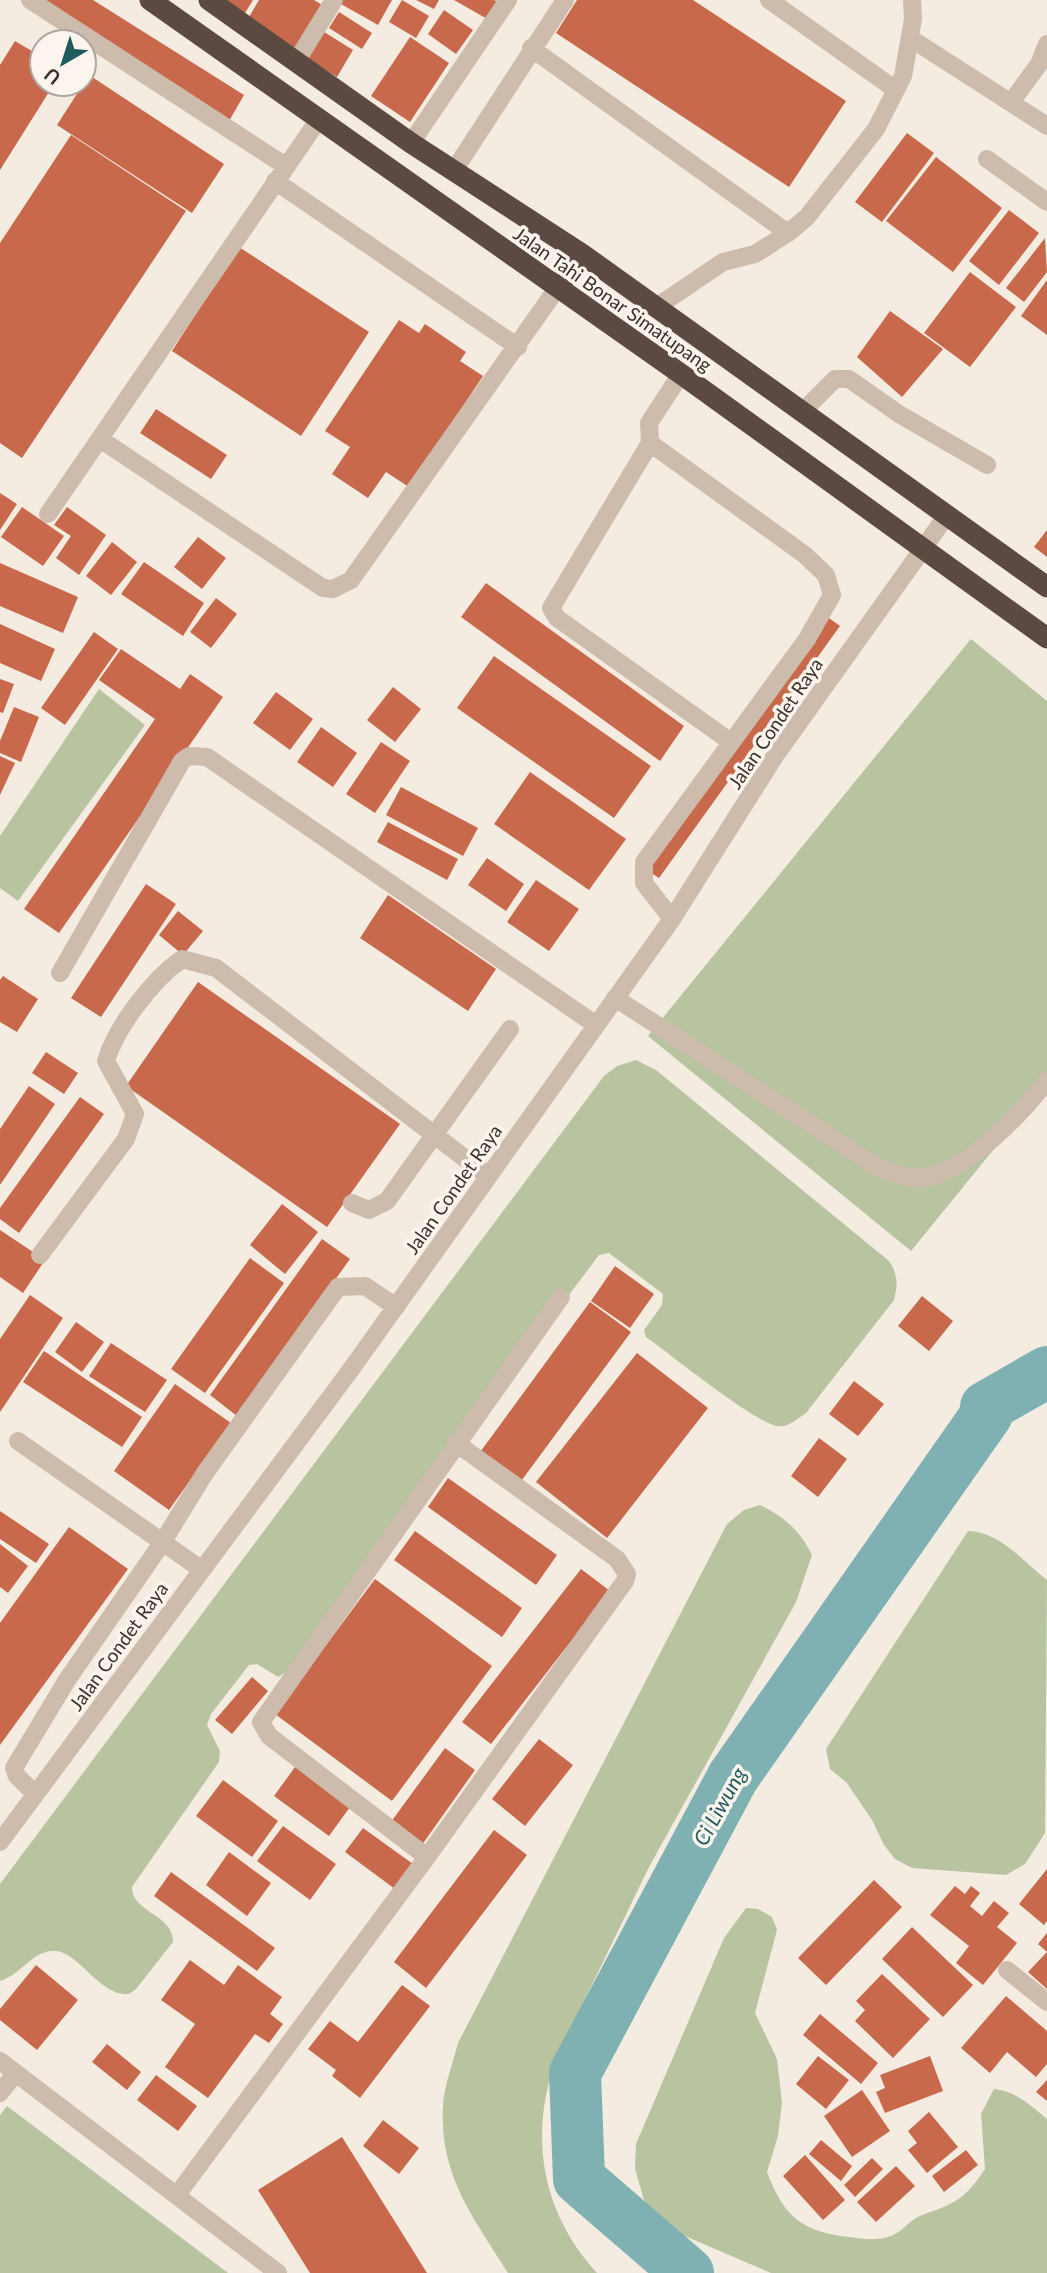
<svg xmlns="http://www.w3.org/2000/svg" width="1047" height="2273" viewBox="0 0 1047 2273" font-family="Lato,sans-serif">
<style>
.green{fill:#b8c4a0}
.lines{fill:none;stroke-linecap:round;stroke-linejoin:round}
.river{stroke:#7fb0b2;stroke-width:52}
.building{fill:#c8694b}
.minor{stroke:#cdbbac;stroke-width:18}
.highway{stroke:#5c4a42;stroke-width:21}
.labels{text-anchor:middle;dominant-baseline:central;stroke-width:7;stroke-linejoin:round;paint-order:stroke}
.street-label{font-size:19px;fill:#3b302b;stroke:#fbf5ee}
.water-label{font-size:21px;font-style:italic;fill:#1f5a5e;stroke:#fbf5ee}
</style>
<rect width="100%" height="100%" fill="#f4ebe1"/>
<path class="green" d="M971,639L1047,701V1084L911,1251L648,1036Z
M99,689L145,725L18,901L0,888V836Z
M636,1060L656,1070L889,1261C898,1275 898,1284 894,1300L806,1413C797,1419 788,1428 777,1426C754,1422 670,1354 646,1337L644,1330L662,1305L663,1294L609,1253L599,1255L286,1672L278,1677L257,1664L249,1665L211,1714L207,1725L220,1751L219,1762L132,1887C131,1912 174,1915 173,1942L136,1989L129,1994C98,1997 78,1948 51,1951C31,1953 19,1976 0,1981V1884L604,1076L617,1066Z
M760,1505C784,1516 801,1532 812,1555L796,1602L649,1867L557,2057C528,2134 541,2212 597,2273H508C473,2217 439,2175 443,2106C444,2086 453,2063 458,2043L727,1524L744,1510Z
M968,1531C999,1531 1024,1562 1047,1580L1045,1833L1025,1864L1006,1875L912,1868L895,1859L884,1845L872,1820L847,1783L830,1769L826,1749Z
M746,1908L758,1909L772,1917L777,1930L755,2013L777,2059L782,2103L778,2136L767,2172C784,2217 802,2232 849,2237C863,2239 877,2241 891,2236C903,2232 910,2219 922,2215C956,2203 964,2200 985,2169L981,2114L994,2089C1016,2091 1031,2106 1047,2119V2273H771L678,2233L662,2221L644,2200L635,2169L636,2144L724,1938Z
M7,2106L228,2273H0V2115Z"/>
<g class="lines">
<path class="river" d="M688,2273L579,2179L575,2073L733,1777L987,1414L986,1407L1047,1372"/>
</g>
<path class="building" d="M36,0H93L244,95L229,121Z
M213,0H253L242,18Z
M259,0H314L324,6L297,51L246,22Z
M334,0H392L378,25Z
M402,0L429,16L416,38L389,22Z
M416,0H439L434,9Z
M454,0H494L498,2L489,20Z
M577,0H693L846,101L789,187L556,33Z
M444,10L473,30L456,54L428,34Z
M339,12L372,33L362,49L329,28Z
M321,30L353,50L337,77L304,57Z
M410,37L449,63L410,122L371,96Z
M15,41L42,57V84H54L0,170V65Z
M89,75L224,164L192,213L57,125Z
M907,133L934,153L882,222L855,202Z
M71,135L186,211L22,458L0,443V243Z
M936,157L1002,208L953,272L886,221Z
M1009,210L1039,233L999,285L969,261Z
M1045,238L1047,272L1024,302L1006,288Z
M239,247L369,332L301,436L172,351Z
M970,272L1016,307L970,367L924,333Z
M1047,280V335L1021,316Z
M890,311L943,349L902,397L857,357Z
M399,320L419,333L425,324L466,352L460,361L483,376L409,487L386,472L368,498L332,474L350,447L325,431Z
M156,409L227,455L211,479L140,433Z
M0,493L17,504L0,530Z
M22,507L64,536L43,566L1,537Z
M67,507L106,535L79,575L56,558L71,536L54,525Z
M1047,530V557L1034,547Z
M198,537L226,558L202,589L174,567Z
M112,542L137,562L111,595L86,576Z
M144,562L204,603L183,636L121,594Z
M0,563L78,597L63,633L0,606Z
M486,583L684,726L660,761L461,617Z
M216,598L237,614L211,648L190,632Z
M829,618L840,626L659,878L648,871Z
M0,624L55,649L41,681L0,663Z
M94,632L118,649L65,725L41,708Z
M121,649L180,689L190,674L223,697L59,933L24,909L155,719L99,680Z
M494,656L651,766L614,818L457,708Z
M0,679L14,684L3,713L0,712Z
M393,687L421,709L395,742L367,720Z
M276,692L313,719L290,750L253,723Z
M14,707L39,717L21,762L0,753V741Z
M321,727L357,753L333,787L297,762Z
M381,742L410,761L375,813L346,794Z
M0,756L15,763L0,795Z
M530,772L626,839L589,890L494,824Z
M401,787L478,828L463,856L386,815Z
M388,822L458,859L447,880L377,842Z
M487,858L524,884L506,911L468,885Z
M536,880L579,909L549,951L507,922Z
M146,884L176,904L101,1017L71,998Z
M388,895L496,969L468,1011L360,938Z
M178,911L203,931L183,955L159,935Z
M3,976L38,999L17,1032L0,1022V980Z
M198,982L400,1124L327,1227L126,1086Z
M46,1052L78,1073L64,1094L32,1073Z
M29,1086L55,1104L0,1185V1129Z
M80,1097L104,1114L19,1233L0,1219V1208Z
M282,1204L318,1232L285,1274L250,1245Z
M0,1230L45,1260L23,1293L0,1277Z
M322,1239L350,1259L237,1416L210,1395Z
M250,1258L284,1283L205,1393L171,1369Z
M615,1266L654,1294L630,1328L591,1301Z
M30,1295L63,1318L0,1412V1339Z
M922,1296L953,1321L929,1351L898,1326Z
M590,1302L631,1332L519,1484L478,1455Z
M76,1322L104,1342L82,1372L55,1352Z
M111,1343L167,1380L145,1412L89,1376Z
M44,1351L142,1417L122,1447L23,1382Z
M637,1353L708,1408L607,1538L536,1482Z
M854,1381L884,1404L858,1436L829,1414Z
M175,1384L231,1423L169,1510L114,1471Z
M819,1438L847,1459L818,1497L791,1476Z
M448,1478L557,1555L536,1585L428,1507Z
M0,1511L49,1544L36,1563L0,1539Z
M69,1527L128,1569L0,1745V1623Z
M415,1531L522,1608L502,1637L394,1560Z
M0,1544L28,1566L8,1593L0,1587Z
M581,1569L610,1591L491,1744L462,1722Z
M375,1579L492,1666L392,1801L275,1714Z
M252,1677L268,1691L232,1734L215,1720Z
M539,1739L573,1765L525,1826L492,1799Z
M445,1748L475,1770L419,1849L388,1826Z
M295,1767L350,1807L329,1836L274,1796Z
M223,1780L278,1821L252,1857L196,1816Z
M283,1826L336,1864L310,1900L257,1861Z
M363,1828L413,1864L395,1889L345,1852Z
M494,1830L527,1855L426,1988L394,1962Z
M229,1852L271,1883L247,1916L206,1885Z
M1047,1869V1921L1044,1925L1019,1904Z
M171,1872L275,1948L257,1971L154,1896Z
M874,1880L902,1907L826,1985L798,1958Z
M955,1886L965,1894L971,1886L980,1893L970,1906L982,1916L994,1901L1009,1913L997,1927L1017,1943L983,1985L956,1963L969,1946L930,1915Z
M912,1927L973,1985L943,2017L882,1959Z
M1047,1933V1989L1028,1972L1047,1952L1038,1944Z
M190,1960L224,1985L238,1965L282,1997L270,2014L283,2024L269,2043L255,2034L208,2098L165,2067L195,2024L161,2000Z
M36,1965L78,2000L37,2050L0,2020V2009Z
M882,1974L930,2019L893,2058L855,2021L865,2010L856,2001Z
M402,1985L430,2006L360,2098L332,2076L336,2070L308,2049L330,2021L358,2042Z
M1006,1996L1047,2031V2064L1036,2077L1007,2052L990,2073L961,2048Z
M820,2014L878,2063L861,2084L803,2035Z
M107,2044L141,2072L127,2090L92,2062Z
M818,2056L849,2080L826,2109L796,2084Z
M930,2056L943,2091L885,2113L876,2092L885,2088L880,2075Z
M156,2075L197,2106L178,2131L137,2100Z
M1047,2080V2101L1036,2092Z
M862,2090L890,2131L852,2157L824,2116Z
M929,2112L958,2147L927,2173L908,2150L917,2143L908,2131Z
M383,2120L419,2148L399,2174L363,2146Z
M342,2137L427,2273H310L258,2190Z
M821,2140L852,2166L841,2181L809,2154Z
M966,2150L978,2165L944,2192L932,2176Z
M805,2155L845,2200L823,2220L783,2176Z
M872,2158L883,2169L855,2197L844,2185Z
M896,2166L915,2186L876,2222L857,2202Z"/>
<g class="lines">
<path class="minor" d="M30,0L284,165
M769,0L896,90
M910,38L1047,126
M531,48L788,233
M296,62L334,0
M1012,101L1039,64L1047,44
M411,143L508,0
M987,159L1047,202
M455,169L565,0
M275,181L518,347
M655,308L723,262L755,254L788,233L807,217L876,129L903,76L913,19L912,0
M681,374L649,423L650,443L551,608L557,618L731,742
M801,413L835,379H849L899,414L987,465
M100,439L323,588L333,589L351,580L558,287
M650,443L805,555L826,575L832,595L807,639L644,862V883L672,919
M48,514L319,119
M60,973L182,761L189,756L207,757L596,1025
M615,998L879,1168C896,1174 914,1181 932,1176C971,1166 1022,1113 1047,1081
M352,1203L369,1210L387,1201L510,1029
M40,1255L126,1139L135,1114L106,1061C116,1027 153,979 182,959L216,968L488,1176
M18,1441L201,1569
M35,1794L17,1776L14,1768L67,1680L162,1543L205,1473L338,1287L365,1286L396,1307
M0,1842L352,1368L672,919L775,756L947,515
M427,1857L269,1736L261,1722L561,1297
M1007,1970L1047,2002
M0,2061L278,2273
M0,2093L16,2073
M177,2195L427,1857L625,1581L627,1574L617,1559L456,1443"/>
<path class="highway" d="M150,0L681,374L1047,638
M209,0L411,143L582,254L1047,587
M558,287L582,254"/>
</g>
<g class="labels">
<g class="street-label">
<text transform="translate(613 299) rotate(35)">Jalan Tahi Bonar Simatupang</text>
<text transform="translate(775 723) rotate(-56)">Jalan Condet Raya</text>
<text transform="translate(453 1189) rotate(-55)">Jalan Condet Raya</text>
<text transform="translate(118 1646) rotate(-54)">Jalan Condet Raya</text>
</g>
<g class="water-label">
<text transform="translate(719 1806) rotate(-61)">Ci Liwung</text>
</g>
</g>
<g transform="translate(63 63) rotate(219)"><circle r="33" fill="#fbf5ee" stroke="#aea6a0" stroke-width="2"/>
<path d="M0-5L12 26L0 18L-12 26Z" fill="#1f5a5e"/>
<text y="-10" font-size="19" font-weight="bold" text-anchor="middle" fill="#3b302b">U</text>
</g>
</svg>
